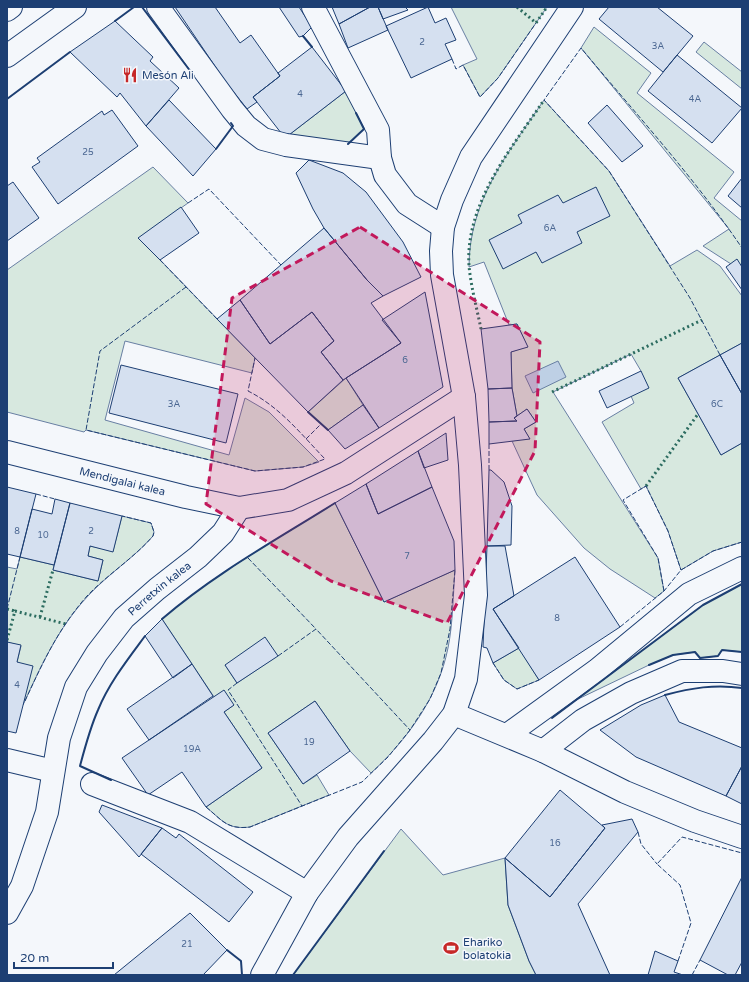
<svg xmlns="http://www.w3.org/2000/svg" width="749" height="982" viewBox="0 0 749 982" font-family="'Varela Round',sans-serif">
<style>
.green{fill:#d7e8df;stroke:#687fa3;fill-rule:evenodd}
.water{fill:#bed0e5;stroke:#687fa3}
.building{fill:#d5e0f0;stroke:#1d3f73}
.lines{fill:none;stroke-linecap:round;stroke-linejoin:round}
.minor-casing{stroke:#1d3f73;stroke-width:24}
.major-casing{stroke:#1d3f73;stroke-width:24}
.minor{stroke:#f4f7fb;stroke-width:22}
.major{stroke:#f4f7fb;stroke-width:22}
.hedge{stroke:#2c6c60;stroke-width:3;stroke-dasharray:2 3;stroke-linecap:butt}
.fence{stroke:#1d3f73;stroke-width:1;stroke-dasharray:5 2;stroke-linecap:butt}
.wall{stroke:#1d3f73;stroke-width:2}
.marked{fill:#c2185b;fill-opacity:0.2;stroke:#c2185b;stroke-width:3;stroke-dasharray:8 5;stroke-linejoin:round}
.labels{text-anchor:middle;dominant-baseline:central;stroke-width:3;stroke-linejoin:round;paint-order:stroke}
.number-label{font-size:9px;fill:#4b6792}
.poi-label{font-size:11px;fill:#1d3f73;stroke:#f4f7fb;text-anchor:start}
.street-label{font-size:11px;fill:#1d3f73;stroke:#f4f7fb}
</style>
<rect width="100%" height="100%" fill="#f4f7fb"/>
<path class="green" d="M451,7H547L498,78L480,97L463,65L477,59Z
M594,27L651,73L637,93L734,172L714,198L742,221V267L731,264L703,246L729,229L581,48Z
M704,42L742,72V89L696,52Z
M346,91L364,129L345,147L285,138Z
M544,100L609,171L670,266L697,250L720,266L742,296V343L678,378L721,455L742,443V542L713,551L681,570L668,531L646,486L641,489L602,422L634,403L631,396L641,371L631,354L553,392L658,558L664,591L655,598L610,569L584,548L537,495L512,441L529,438L524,429L536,422L527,409L517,416L512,388L511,352L527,346L517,324L509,325L484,262L469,267C469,200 508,153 544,100Z
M153,167L188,203L139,238L255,358L252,373L125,341L105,420L229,455L245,398L269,412L319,462L303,467L255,471L86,430L84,432L7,412V270Z
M346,378L363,405L328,430L308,412Z
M335,503L384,602L455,570C453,596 453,623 448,648C438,698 407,740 371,773L350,751L315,701L268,733L303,784L317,775L329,795L250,827C227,830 222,820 206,807L262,768L224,712L234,705L214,697L162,619C214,574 276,540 335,503ZM277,656L237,683L225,665Z
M122,516L151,523L154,532L153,536C134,558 108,574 88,596C58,628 41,666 23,705L17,662L21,646L7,642V567L17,569L20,557L54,565L53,570L98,581L103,560L88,556L90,546L113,551Z
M742,584V652L722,650L718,656L700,658L695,652L673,655L649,665L576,700L703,605Z
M519,648L539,680L517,689L504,680L493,663Z
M401,829L443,875L505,858L508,905L529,961L536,975H293Z"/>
<path class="water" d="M558,361L566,377L533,393L525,376Z"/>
<path class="building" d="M175,7H215L240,43L251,35L280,76L253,97L257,102L247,109L225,81Z
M279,7H299L312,27L303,36L299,37Z
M332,7H370L339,24Z
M370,7H378L388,30L348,48L339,24Z
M378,7H405L408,10L383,19Z
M428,7L435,23L446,18L456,40L445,44L452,59L411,78L386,26Z
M609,7H657L693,36L663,72L599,19Z
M115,21L153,57L150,61L179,88L146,126L120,93L117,97L70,52Z
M312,47L346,91L285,138L253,97L280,76L278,73Z
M677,55L742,108L712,143L648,91Z
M169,100L216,149L193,176L146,126Z
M607,105L643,146L622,162L588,123Z
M112,110L138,146L58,204L32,167L40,162L37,158L102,111L104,115Z
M309,160L343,173L366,192L403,242L421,277L383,296L367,280L324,228L313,209L296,173Z
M742,178V208L728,196Z
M13,182L39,218L7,241V186Z
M596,187L610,216L577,232L582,243L542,263L536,252L503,269L489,240L522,223L518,215L558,195L563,203Z
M181,207L199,233L160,260L138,238Z
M324,228L367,280L383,296L371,303L401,343L343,380L321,352L334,341L312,312L270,344L240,300Z
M737,259L742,267V290L726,267Z
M425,292L443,387L379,428L346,378L401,343L382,320Z
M240,300L270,344L312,312L334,341L321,352L343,380L308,412L217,319Z
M517,324L528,347L511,352L512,388L488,389L481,329Z
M742,343V394L720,355Z
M720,355L742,394V443L721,455L678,378Z
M121,365L238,394L226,443L109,413Z
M641,371L649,388L607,408L599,391Z
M512,388L517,416L514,418L517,421L489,422L488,389Z
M363,405L379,428L345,449L328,430Z
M527,409L536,422L524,429L530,439L489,444V422L517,421L514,418Z
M446,433L448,460L424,468L418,451Z
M418,451L432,487L378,514L366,484Z
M489,470H491L504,482L512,506L511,545L487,546Z
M366,484L378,514L432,487L454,541L455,570L384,602L335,503Z
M7,487L36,494L20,557L7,554Z
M55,499L70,503L54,565L20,557L32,509L52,514Z
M70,503L122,516L113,552L90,546L88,556L103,560L98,581L53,570Z
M487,546H505L514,596L493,609L519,648L493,663L487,648L483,647Z
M575,557L620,627L539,680L493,609Z
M162,619L192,664L173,678L145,636Z
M265,637L278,656L237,683L225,665Z
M7,642L21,645L17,662L33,666L16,733L7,731Z
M192,664L213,696L149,740L127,709Z
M224,690L234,705L224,712L262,768L206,807L182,772L148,795L122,758Z
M665,695L679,722L742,748V766L726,796L636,757L600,730L641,705Z
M315,701L350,751L303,784L268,733Z
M742,766V804L726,796Z
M560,790L605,828L550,897L505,858Z
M102,805L162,828L139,857L99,812Z
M632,819L638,832L578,904L610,975H536L529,961L508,905L505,858L550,897L605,828L602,825Z
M162,828L176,838L179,834L253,892L229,922L141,854Z
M742,877V962L735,975H728L700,960Z
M190,913L227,950L203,975H114Z
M655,951L678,961L674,972L683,975H648Z"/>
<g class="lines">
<g class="minor-casing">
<g id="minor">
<path d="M158,7L232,109L246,126L263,139L286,145L380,158"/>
<path d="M313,7L378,130L380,158L385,175L407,204L443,227"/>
<path id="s1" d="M7,452L186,497L239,508L288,500L346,473L464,397"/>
<path d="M454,714L543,751L625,792L695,821L742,837"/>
<path d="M507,735L597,670L689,594L742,568"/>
<path d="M543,751L583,720L631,693L682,671H723L742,674"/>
<path d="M7,760L53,771"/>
<path d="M92,784L190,822L307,893"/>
<path id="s2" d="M7,913L22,886L47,812L59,738L76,687L97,653L124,618L157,589L198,557L223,533L239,508"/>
<path d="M262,975L307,893L348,837L433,741L454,714L466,679L476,595L470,465L464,397L442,275L441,251L443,227L452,200L471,157L572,7"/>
</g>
</g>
<g class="major-casing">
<path id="major" d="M7,10L11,7
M7,56L75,7"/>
</g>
<use href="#minor" class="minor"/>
<use href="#major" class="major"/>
<path class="hedge" d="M517,7L536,23L547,7
M481,329C477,309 471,287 469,266C465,204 511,149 544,100
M552,392L702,320
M646,486L698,414
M7,609L15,611
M40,617L53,570
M7,640L15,611L66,624"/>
<path class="fence" d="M452,59L456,69L463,65L480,97L498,78L536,23
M188,203L209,189L281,265
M160,260L217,319
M186,287L100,351L86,430L255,471L303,467L325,459C301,434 280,407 248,391L255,358
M720,355L690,298L609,171L544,100L581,48C635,113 694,177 742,248
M306,439L321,424
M489,470V444
M36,494L55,499
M248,558L316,629
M664,591L658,558L623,500L646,486L668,531L681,570
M7,609L20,557
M620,627L664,591L681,570L713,551L742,542
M278,656L316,629L410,730
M493,663L504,680L517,689L539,680
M237,683L228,690L302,806
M25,701C43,662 58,629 87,596C108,574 134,558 153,536L154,532L151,523L122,516
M206,807C222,820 227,830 250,827L362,782L388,757L410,730L430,699L441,673L450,629L455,570
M638,832L641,844L657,864
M678,961L691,923L680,885L657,864L682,837L742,853
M692,975L700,960"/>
<path class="wall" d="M142,7L194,76
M115,21L134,7
M303,36L312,47
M7,99L70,52
M348,144L364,129L356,113
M216,149L233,126L231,123
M308,412L328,430
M162,619C214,574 276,540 335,503
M649,665L673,655L695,652L700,658L718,656L722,650L742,652
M665,695C691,688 715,684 742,688
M552,718L703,605L742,584
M111,780L80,766C85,747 90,728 98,710C109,683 128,659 145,636
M227,950L241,961L242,975
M293,975L384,851"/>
</g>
<path class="marked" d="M360,227L540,342L535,451L447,623L331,581L206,504L232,298Z"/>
<defs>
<g id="restaurant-bare" transform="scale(1.2)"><path d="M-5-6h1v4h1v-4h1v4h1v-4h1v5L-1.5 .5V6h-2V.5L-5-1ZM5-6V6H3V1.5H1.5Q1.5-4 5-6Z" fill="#c62828" stroke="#f4f7fb" stroke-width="2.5" paint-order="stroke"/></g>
<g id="stadium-bare" transform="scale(1.2)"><path d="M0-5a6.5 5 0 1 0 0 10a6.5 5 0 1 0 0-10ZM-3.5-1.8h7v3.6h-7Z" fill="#c62828" stroke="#f4f7fb" stroke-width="2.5" paint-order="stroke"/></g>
</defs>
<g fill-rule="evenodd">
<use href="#restaurant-bare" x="130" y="75"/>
<use href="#stadium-bare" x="451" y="948"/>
</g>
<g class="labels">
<g class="number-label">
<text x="422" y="42">2</text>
<text x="658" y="46">3A</text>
<text x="300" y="94">4</text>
<text x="695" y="99">4A</text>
<text x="88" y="152">25</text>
<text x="550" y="228">6A</text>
<text x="405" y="360">6</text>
<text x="174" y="404">3A</text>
<text x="717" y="404">6C</text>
<text x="17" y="531">8</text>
<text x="91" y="531">2</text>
<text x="43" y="535">10</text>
<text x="407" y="556">7</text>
<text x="557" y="618">8</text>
<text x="17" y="685">4</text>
<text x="309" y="742">19</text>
<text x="192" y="749">19A</text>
<text x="555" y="843">16</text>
<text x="187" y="944">21</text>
</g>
<g class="poi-label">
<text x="142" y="75">Mesón Ali</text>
<text x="463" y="942">Ehariko<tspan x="463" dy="13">bolatokia</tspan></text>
</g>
<g class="street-label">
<text stroke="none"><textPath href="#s1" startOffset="119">Mendigalai kalea</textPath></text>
<text stroke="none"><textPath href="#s2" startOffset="368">Perretxin kalea</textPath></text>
</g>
</g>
<rect width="749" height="982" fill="none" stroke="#1d3f73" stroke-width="16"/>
<path d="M14 962v6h99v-6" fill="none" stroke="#1d3f73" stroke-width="2"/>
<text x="20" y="962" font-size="12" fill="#1d3f73" stroke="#f4f7fb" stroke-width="3" paint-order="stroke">20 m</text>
</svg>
